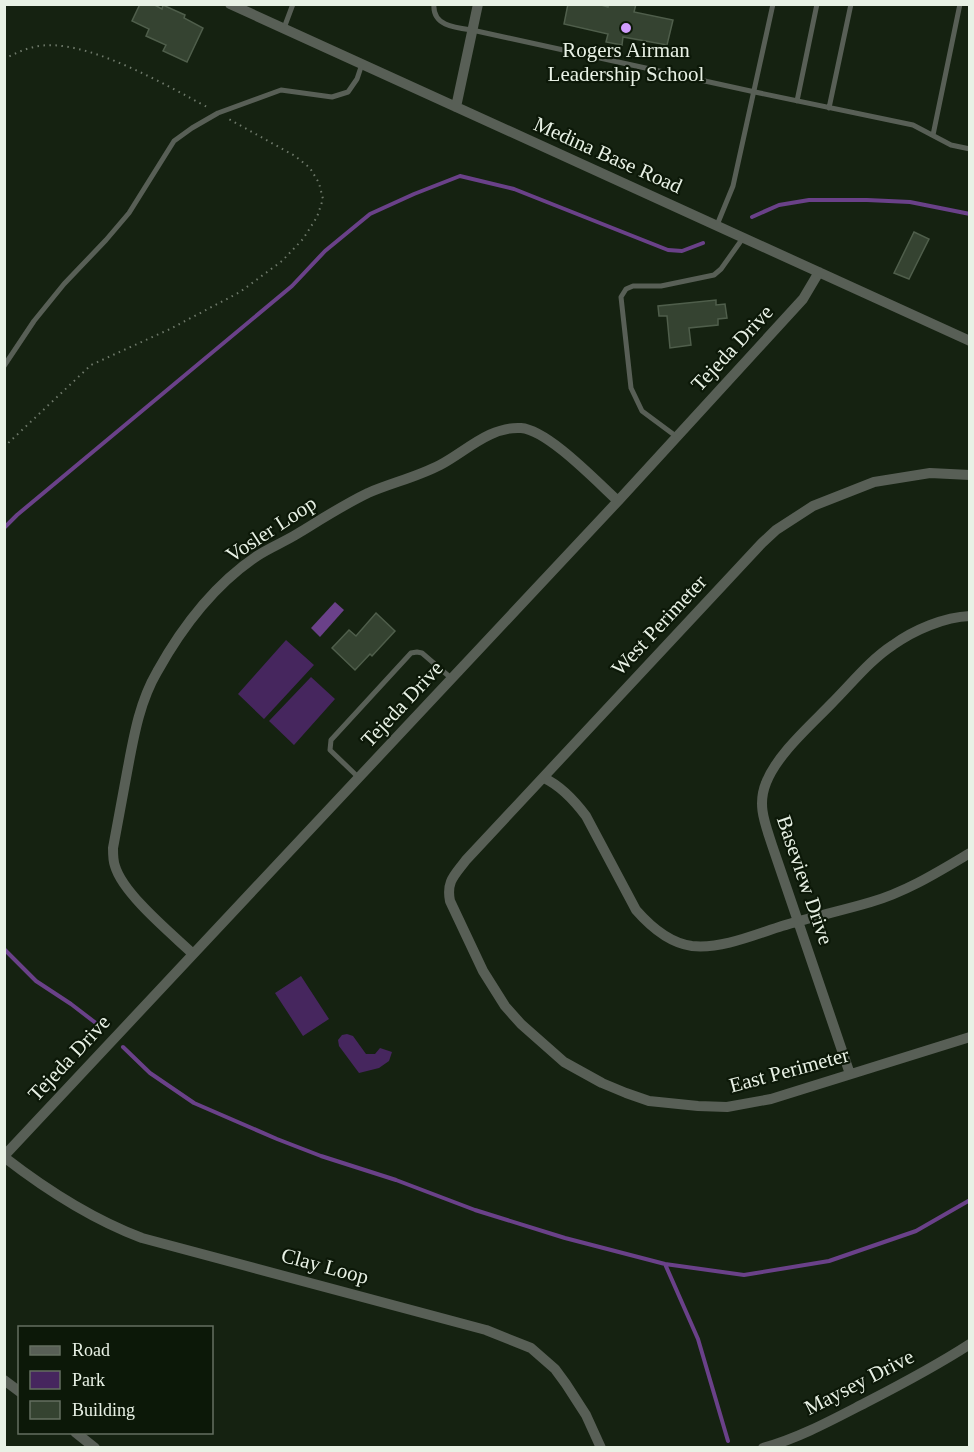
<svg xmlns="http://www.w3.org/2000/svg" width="974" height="1452" viewBox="0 0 974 1452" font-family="Georgia,serif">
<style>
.green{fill:#46265e}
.water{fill:#6a4189}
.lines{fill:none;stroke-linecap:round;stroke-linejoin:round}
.stream{stroke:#6a4189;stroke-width:4}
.building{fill:#354331;stroke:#4f5e4b;stroke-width:1.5}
.path{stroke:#6e796a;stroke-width:2;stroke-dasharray:1.5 4.5;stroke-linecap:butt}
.service{stroke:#585f56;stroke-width:5}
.minor{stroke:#585f56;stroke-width:10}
.poi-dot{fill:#d19dfe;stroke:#0c1808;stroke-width:2}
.labels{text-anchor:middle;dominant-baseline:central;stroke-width:4.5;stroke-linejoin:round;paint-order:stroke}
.poi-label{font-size:21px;fill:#e8f1e5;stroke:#0c1808}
.street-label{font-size:21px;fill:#e8f1e5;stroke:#0c1808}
</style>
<rect width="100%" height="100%" fill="#152211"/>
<path class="green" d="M286,640L314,665L264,719L238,694Z
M311,677L335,699L294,745L269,721Z
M301,976L329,1019L303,1036L275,993Z
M347,1034L353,1036L366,1054H375L380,1048L392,1052L389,1061L379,1068L359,1073L339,1046L338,1040L342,1035Z"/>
<path class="water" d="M335,602L344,610L320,637L311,628Z"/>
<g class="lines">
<path class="stream" d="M752,217L779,205L809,200H867L910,202L970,214
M4,528L17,515L292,286L325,251L370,214L414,194L460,176L514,189L668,250L682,251L703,243
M4,949L36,981L71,1004L101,1027
M123,1047L150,1073L194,1103L277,1139L321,1156L396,1180L475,1210L565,1238L665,1264L744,1275L829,1261L916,1231L970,1200
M665,1264L698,1339L728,1441"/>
</g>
<path class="building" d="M140,4H153L162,9L163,5L185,15L184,18L203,28L187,62L163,51L166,45L146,36L149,29L132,21Z
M568,4H598L608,7L609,4H636L634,12L673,20L667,45L623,37L622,45L606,42L608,34L564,24Z
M914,232L929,239L909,279L894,273Z
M716,300V305L725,304L727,318L718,319V325L689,328L691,345L670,348L667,316H659L658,306Z
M376,613L395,631L372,656L370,654L355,670L332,648L349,630L356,636Z"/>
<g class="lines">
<path class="path" d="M4,59C14,54 24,49 34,47C82,35 167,86 209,108
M4,447L91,365L170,329L240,292L282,261L303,239L317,217L323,199L319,183L310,168L295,156L227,118"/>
<path class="service" d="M434,4C432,26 456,28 472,30L755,92L913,125L951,145L970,149
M284,28L293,4
M797,101L817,4
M829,108L851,4
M933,135L960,4
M717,225L733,186L773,4
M4,366L34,321L64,284L106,240L129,213L174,141L192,128L218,113L281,90L332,97L348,92L357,79L362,64
M677,437L642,411L631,388L621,297L626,289L633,286H661L714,275L721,269L743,238
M358,777L330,750L331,740L411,653L417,652L422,653L451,678"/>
<path class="minor" d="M230,4L970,341
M456,107L478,4
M970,475L930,473L874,482L813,506L776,530L762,543L466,860C455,875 446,881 450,901L483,971L505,1006L521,1024L564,1062L602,1083L626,1093L649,1101L698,1106L727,1107L771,1099L970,1037
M544,778C561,786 574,800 586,816L636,910C650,926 669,943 692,946C722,949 754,935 782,926C811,917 841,911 871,902C906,892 938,872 970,853
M193,954C172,934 123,894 115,866C113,861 113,854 113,848C118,821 123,794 128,767C134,735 140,701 157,672C182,627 214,585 257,556C269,548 284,542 297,534C320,520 343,505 368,493C391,483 417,477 440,465C465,452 490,426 521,428C548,430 597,482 618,501
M850,1074L772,845C765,823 757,805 766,783C777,754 812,724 833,702C852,683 870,660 893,645C914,630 944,617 970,616
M4,1156L618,501L803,299L819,272
M4,1157C44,1188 94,1220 142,1238L486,1330L531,1348L555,1369L566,1384L586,1415L601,1448
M4,1380L20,1392
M75,1432L95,1448
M763,1448C799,1438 832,1420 865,1403C900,1385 936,1366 970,1344"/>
</g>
<circle class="poi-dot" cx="626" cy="28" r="6"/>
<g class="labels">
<g class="poi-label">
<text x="626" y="50">Rogers Airman<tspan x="626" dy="24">Leadership School</tspan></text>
</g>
<g class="street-label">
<text transform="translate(608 155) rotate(24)">Medina Base Road</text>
<text transform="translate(732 348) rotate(-47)">Tejeda Drive</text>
<text transform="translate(271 529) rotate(-33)">Vosler Loop</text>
<text transform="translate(659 625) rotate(-47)">West Perimeter</text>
<text transform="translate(402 704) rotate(-47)">Tejeda Drive</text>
<text transform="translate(805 880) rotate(71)">Baseview Drive</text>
<text transform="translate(69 1058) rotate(-47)">Tejeda Drive</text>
<text transform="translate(789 1070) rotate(-15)">East Perimeter</text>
<text transform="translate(325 1266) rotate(15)">Clay Loop</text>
<text transform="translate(859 1382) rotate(-27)">Maysey Drive</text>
</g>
</g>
<rect width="974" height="1452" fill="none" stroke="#e8f1e5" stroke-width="12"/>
<rect x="18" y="1326" width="195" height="108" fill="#0c1808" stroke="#646f60" stroke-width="1.5"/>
<rect x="30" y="1346" width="30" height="9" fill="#585f56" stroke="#646f60" stroke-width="1.5"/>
<text x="72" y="1356" font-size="18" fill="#e8f1e5">Road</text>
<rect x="30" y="1371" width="30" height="18" fill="#46265e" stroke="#646f60" stroke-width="1.5"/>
<text x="72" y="1386" font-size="18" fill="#e8f1e5">Park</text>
<rect x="30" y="1401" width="30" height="18" fill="#354331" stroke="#646f60" stroke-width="1.5"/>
<text x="72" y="1416" font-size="18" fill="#e8f1e5">Building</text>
</svg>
